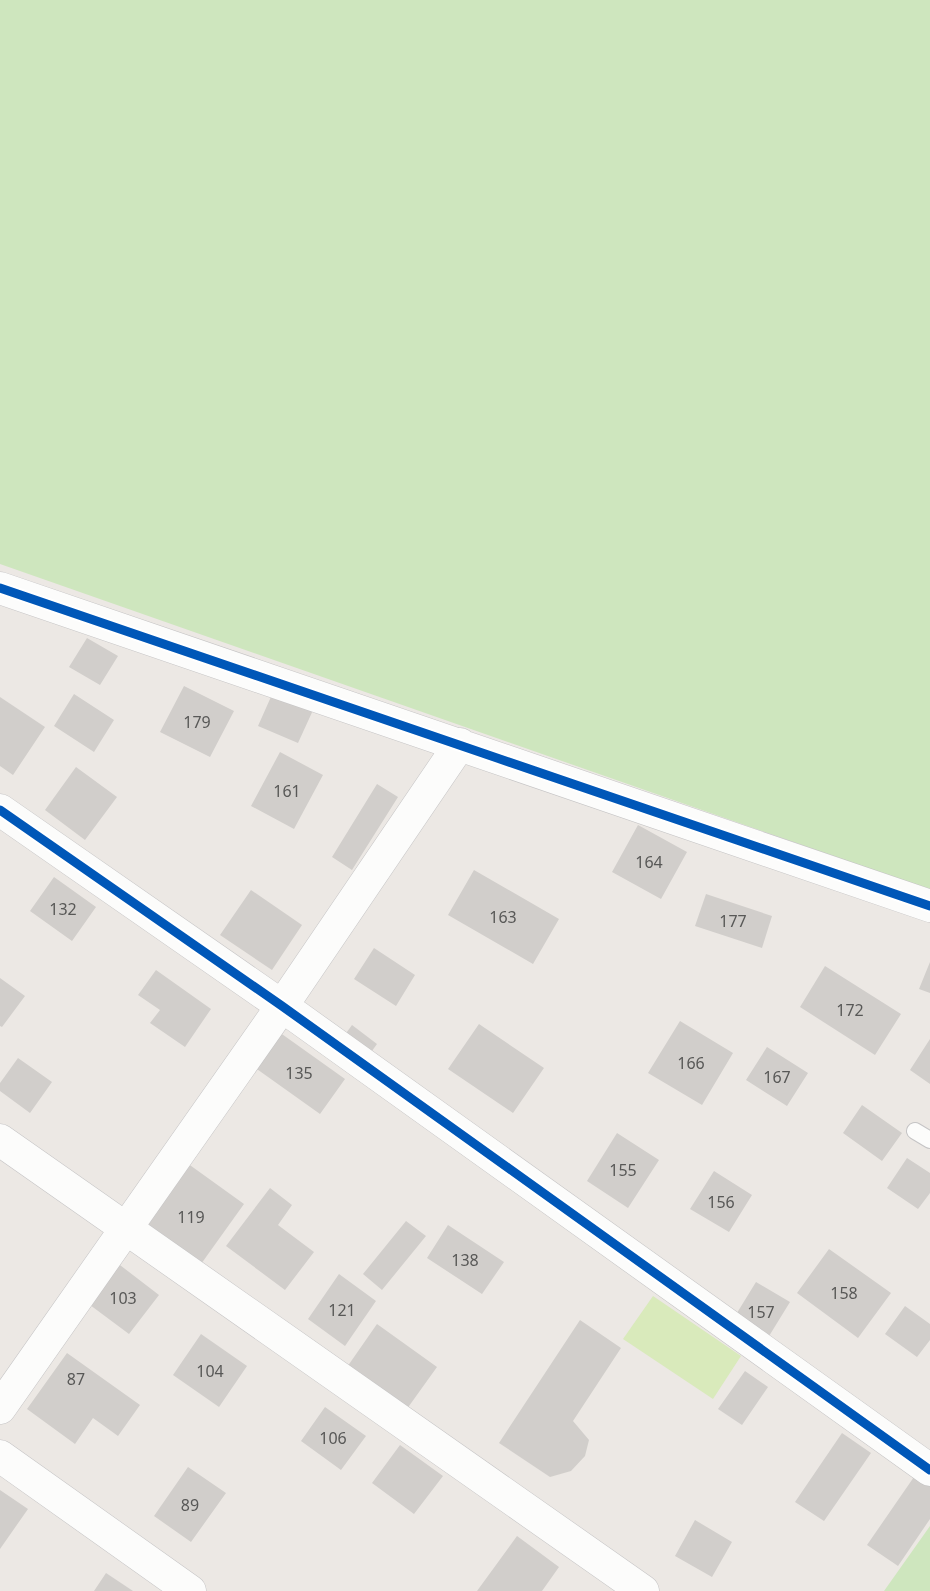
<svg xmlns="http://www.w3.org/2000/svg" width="930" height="1591" viewBox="0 0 930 1591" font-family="'Noto Sans',sans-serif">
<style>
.green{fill:#cee6be}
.pitch{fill:#d9eabb}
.building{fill:#d1cecb}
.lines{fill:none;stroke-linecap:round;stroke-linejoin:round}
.service-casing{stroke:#c5c4c5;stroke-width:18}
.minor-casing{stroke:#c5c4c5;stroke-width:33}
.service{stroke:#fcfcfb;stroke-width:16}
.minor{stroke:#fcfcfb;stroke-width:32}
.cycleway-casing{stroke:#fff;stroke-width:13}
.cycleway{stroke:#0057b8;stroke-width:9}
.labels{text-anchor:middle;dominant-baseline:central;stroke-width:5;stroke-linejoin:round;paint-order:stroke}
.number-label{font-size:16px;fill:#585857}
</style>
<rect width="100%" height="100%" fill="#ece8e4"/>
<path class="green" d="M0,0H930V890L0,564Z
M930,1526V1591H884Z"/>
<path class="pitch" d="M653,1296L741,1356L713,1399L623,1339Z"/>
<path class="building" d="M87,638L118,656L100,685L69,667Z
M184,686L234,711L210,757L160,732Z
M274,690L314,708L298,743L258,726Z
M74,694L114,720L94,752L54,726Z
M0,697L45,727L13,775L0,766Z
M280,752L323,775L294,829L251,806Z
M76,767L117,797L85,840L45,810Z
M377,784L398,797L352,870L332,857Z
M638,825L687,852L661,899L612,872Z
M474,870L559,919L533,964L448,915Z
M54,877L96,907L72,941L30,911Z
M251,890L302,925L272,970L220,935Z
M706,894L772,916L762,948L695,926Z
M374,948L415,975L396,1006L354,979Z
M930,962V993L919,989Z
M825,966L901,1014L875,1055L800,1007Z
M156,970L211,1009L185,1047L150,1023L160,1010L138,995Z
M0,978L25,996L2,1027L0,1026Z
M680,1021L733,1053L702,1105L648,1073Z
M479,1024L544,1068L513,1113L448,1069Z
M352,1025L377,1044L369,1055L344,1036Z
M279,1032L345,1079L320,1114L254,1067Z
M930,1039V1084L910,1070Z
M767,1047L808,1073L787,1106L746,1080Z
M18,1058L52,1082L30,1113L0,1091V1083Z
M862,1105L902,1133L882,1161L843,1133Z
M617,1133L659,1160L628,1208L587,1181Z
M907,1158L930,1173V1193L918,1209L887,1188Z
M187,1163L244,1204L196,1271L139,1230Z
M714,1171L752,1195L729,1232L690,1209Z
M270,1188L292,1205L278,1225L314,1252L285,1290L226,1246Z
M406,1221L426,1236L382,1290L363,1274Z
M448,1225L504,1262L482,1294L427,1258Z
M829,1249L891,1293L858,1338L797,1293Z
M116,1262L159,1295L129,1334L86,1302Z
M339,1274L376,1301L345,1346L308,1319Z
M756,1282L790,1302L766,1341L732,1321Z
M905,1306L930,1324V1340L917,1357L885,1334Z
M580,1320L621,1348L573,1421L589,1440L585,1456L571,1471L550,1477L499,1443Z
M377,1324L437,1367L404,1413L345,1370Z
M201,1334L247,1366L219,1407L173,1375Z
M67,1353L140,1405L118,1436L93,1418L75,1444L27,1409Z
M745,1371L768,1387L742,1425L718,1409Z
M325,1407L366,1436L341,1470L301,1441Z
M842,1433L871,1453L824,1521L795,1502Z
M400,1445L443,1476L414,1514L372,1483Z
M188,1467L226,1493L191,1542L154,1516Z
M916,1474L930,1484V1519L898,1566L867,1545Z
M0,1490L28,1509L0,1549Z
M695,1520L732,1542L712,1577L675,1556Z
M517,1536L559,1567L542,1591H477Z
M106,1573L133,1591H94Z"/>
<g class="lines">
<g class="service-casing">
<path id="service" d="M915,1131L930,1140"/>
</g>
<g class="minor-casing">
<path id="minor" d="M0,588L930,906
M0,810L282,1006L930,1470
M0,1140L643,1591
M0,1408L282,1006L460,744
M0,1456L190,1591"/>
</g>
<use href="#service" class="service"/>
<use href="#minor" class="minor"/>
<g class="cycleway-casing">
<path id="cycleway" d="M0,588L930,906
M0,810L282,1006L930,1470"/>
</g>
<use href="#cycleway" class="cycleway"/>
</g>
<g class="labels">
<g class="number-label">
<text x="197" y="722">179</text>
<text x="287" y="791">161</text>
<text x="649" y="862">164</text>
<text x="63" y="909">132</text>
<text x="503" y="917">163</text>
<text x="733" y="921">177</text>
<text x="850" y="1010">172</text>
<text x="691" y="1063">166</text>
<text x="299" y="1073">135</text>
<text x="777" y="1077">167</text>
<text x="623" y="1170">155</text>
<text x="721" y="1202">156</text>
<text x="191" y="1217">119</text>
<text x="465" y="1260">138</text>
<text x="844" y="1293">158</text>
<text x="123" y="1298">103</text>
<text x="342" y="1310">121</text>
<text x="761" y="1312">157</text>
<text x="210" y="1371">104</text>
<text x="76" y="1379">87</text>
<text x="333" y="1438">106</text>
<text x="190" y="1505">89</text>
</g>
</g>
</svg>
